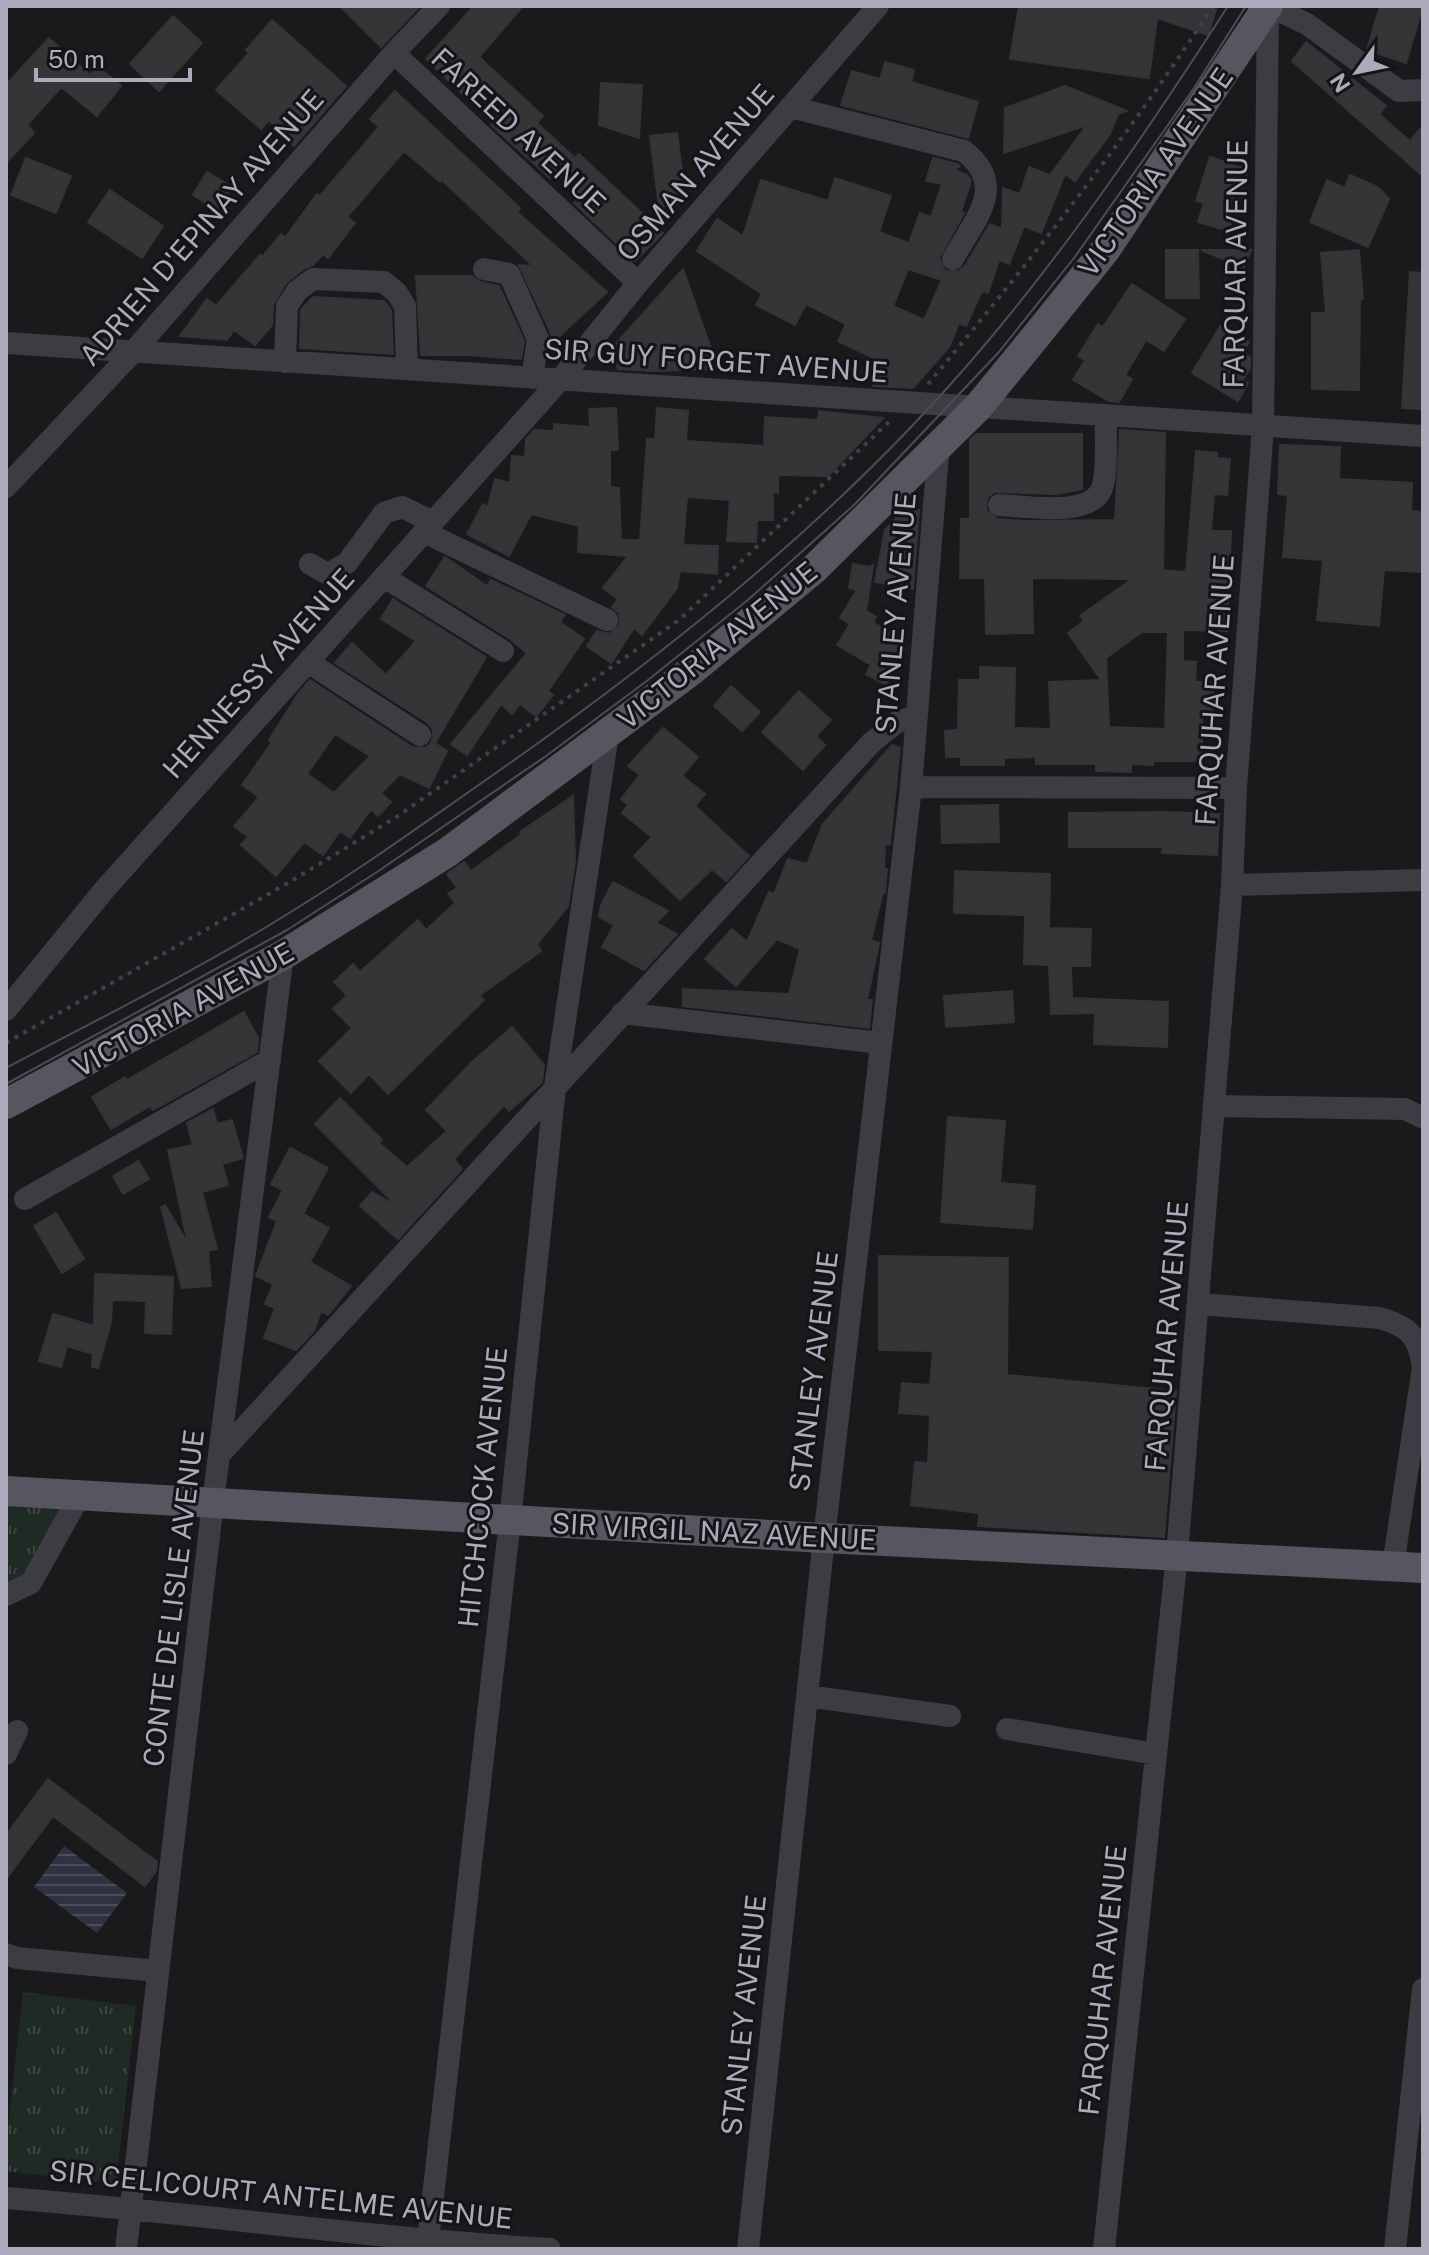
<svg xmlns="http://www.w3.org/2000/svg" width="1429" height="2255" viewBox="0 0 1429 2255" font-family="'Public Sans',sans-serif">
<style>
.park{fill:url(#park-tufts)}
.water{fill:url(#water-rules)}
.building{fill:#353437;stroke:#343338;stroke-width:2;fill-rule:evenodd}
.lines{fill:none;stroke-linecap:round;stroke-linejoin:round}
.path{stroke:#404048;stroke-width:4;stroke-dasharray:4 6;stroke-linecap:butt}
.minor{stroke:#3d3c43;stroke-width:22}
.major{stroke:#565560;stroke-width:30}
.tram{stroke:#4d4c56;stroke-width:2}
.labels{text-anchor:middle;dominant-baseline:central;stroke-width:6;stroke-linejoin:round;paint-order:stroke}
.street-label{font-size:28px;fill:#ababbc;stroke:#151416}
</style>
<defs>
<pattern id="park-tufts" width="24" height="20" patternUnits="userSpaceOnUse" patternTransform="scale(2)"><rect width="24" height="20" fill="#202a24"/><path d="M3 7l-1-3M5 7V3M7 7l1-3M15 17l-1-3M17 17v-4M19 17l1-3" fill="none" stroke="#3e4642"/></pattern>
<pattern id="water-rules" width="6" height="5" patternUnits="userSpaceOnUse" patternTransform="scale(2)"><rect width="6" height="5" fill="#2e3241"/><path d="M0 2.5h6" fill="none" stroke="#4a4d5a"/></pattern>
</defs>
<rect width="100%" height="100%" fill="#1a191b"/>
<path class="park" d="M6,1503L63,1509V1515L15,1587L6,1592Z
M23,1992L136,2006L116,2184L6,2171V2146Z"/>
<path class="water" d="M64,1846L127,1893L97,1933L34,1887Z"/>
<path class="building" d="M340,6H420L381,47Z
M474,6H523L479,57L543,116L537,123L575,158L579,154L663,233L635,261L574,203L581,194L556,172L550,178L491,125L508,106L485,85L470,101L426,59Z
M1019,6H1217L1208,35L1157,18L1149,78L1010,59Z
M1380,6H1423L1406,63L1367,50Z
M173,16L202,43L159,91L130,64Z
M272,20L346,86L294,146L269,120L261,129L216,90L249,53L246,50Z
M49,38L90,75L97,66L121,86L97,116L61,87L27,125L34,133L6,163V85Z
M1306,42L1386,106L1379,114L1410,141L1423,126V176L1292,61Z
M885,62L914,70L911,82L978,102L968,138L841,105L852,71L880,79Z
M601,83L642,85L639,138L599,125Z
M1065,86L1127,111L1118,114L1110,134L1075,181L1065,174L1041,233L1024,226L1009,264L999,260L988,293L982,291L966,326L959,323L949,347L913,388L873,386L882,362L838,341L846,324L806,304L795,325L756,305L762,294L697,251L717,219L743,236L761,180L828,201L835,178L891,196L879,232L909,243L920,213L931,217L942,184L926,181L933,158L957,164L960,166L955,170L967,175L971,181L961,212L964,213L939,258L945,271H959L965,266L990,224L1002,229L1003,188L1020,194L1029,167L1050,175L1087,125L1004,153L1005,108ZM908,269L942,280L924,320L893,306Z
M395,91L520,208L517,212L607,292L552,343L551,333L519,265L533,266L442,180L440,182L404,151L347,217L355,223L328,258L323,254L313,265L305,268L286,283L273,305L272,325L255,345L234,330L227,340L180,336L207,299L216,306L260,255L262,257L281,234L285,238L317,194L320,196L379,127L370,119Z
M677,133L686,203L659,207L650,136Z
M1210,157L1248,170L1229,231L1198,222L1204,203L1196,201Z
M26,158L71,176L56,213L11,195Z
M207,172L232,187L217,210L193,195Z
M1350,175L1378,187L1389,199L1368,247L1310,222L1327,180L1345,188Z
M110,190L163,226L142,258L88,222Z
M1166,250H1198L1199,298H1166Z
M1201,250H1251L1244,268Z
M1359,250L1363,299H1360L1359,390L1312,389V313H1326L1321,253Z
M683,269L718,369L653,371L618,369L613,347Z
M1410,272L1423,273V409L1402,408Z
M416,276H472L481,282L499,286L524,341L521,359L470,355H421Z
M1132,284L1185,319L1164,351L1146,340L1125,375L1132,379L1119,402L1109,401L1073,380L1085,360L1078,356L1098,324L1103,327Z
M313,297L384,301L391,310L393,354L300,348L301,310Z
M1221,325L1249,342L1243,353L1250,357V368L1243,380L1248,383L1238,401L1192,373Z
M616,408L618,450H610V487L619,488L621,540H640L647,439H655L657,408L688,411L686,441L764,446L765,417L818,420L819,411L883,418L828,476L778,475V493L773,492V520H757L756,542L727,541L730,500L687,497L683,545L718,546L717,574L680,571L677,588L642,635L634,628L611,663L587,646L597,631L609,634L620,625L619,613L612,607L618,599L603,588L628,556L578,552L579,526L531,514L509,556L467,534L483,504L488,507L495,479L510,483L512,456L525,457L526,439L534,430L554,431V424L590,427L589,409Z
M1120,430L1165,433L1163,570L1186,572L1196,451L1217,453V458L1230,459L1227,495L1214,494L1211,531H1231L1227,631L1183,630V661L1196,662L1195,682H1214L1213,711H1202V761H1153V765L1131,764V772L1096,771V764H1036V757L1004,758V765H961V757H946L945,731L958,730L959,680H980V667L1015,668L1014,728L1051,729L1049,682L1101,680L1068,633L1084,621L1080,616L1132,579L1032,578L1033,633L986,634L985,578H960L961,519H970V440L976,434H1082V489L1057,494L994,492L987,498L986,510L997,519L1025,521L1115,520ZM1142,632H1168L1165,729L1109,727L1106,658Z
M1280,445L1340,447L1339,479L1412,483L1411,511L1423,512V572L1384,570L1379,626L1317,620L1323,560L1283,557L1288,495L1278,494Z
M906,508L919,510L913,589L875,582L885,530Z
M445,557L487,586L491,580L565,615L560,622L584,639L548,691L553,695L536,716L520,704L512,714L501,704L467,755L451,744L527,653L510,639L426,586Z
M853,564L870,567L873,565L866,611L876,617L873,623L902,638L897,647L905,651L886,685L866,674L871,665L837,645L850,624L840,618L857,590L849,588Z
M393,599L486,657L435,743L447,751L429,788L400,774L381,793L391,802L378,816L371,809L350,838L340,831L323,855L304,842L276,876L241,845L248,837L234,826L259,797L242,785L272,742L269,740L298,694L310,680L412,747L426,748L432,742L433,729L428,723L335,663L352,643L386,675L416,641L381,619ZM335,734L370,756L334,793L307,774Z
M731,686L760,712L742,731L714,706Z
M799,691L831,720L816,736L825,745L803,770L762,732Z
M663,728L698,757L682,776L705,794L695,806L749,856L726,881L712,869L680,900L634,856L652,837L622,813L628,805L621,799L640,775L628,766Z
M892,745L900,748L890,844H885L884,869H887L885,893L883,892L871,940L879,943L867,1000H872L869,1028L683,1006V989L789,994L800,949L777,939L736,986L705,959L732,929L747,942L769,892L774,894L788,859L807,864L823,824Z
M573,796L575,862L568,906L537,944L541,951L479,996L484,1000L388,1094L369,1074L351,1093L319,1061L352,1028L333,1009L347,995L334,982L353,964L360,972L418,920L426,930L455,903L448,893L457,888L447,874L464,862L471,871L522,834L520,832Z
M998,805L999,842L942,843L941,806Z
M1164,812L1219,814L1217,855L1162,853L1163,847H1069V813Z
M955,871L1050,874L1049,928L1091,929L1090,966H1071L1072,998L1168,1002L1167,1047L1094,1044L1095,1013L1051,1014L1049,965L1024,964L1025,915L954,913Z
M613,882L668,911L656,923L677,934L644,970L602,947L614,925L599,917L601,905Z
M1012,991L1014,1022L946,1027L944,996Z
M244,1012L258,1038L257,1052L153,1110L150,1106L111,1129L92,1097L125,1077L127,1080Z
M512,1027L544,1065L542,1082L509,1111L504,1105L454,1159L462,1169L398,1239L360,1206L372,1192L397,1206L315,1124L340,1098L382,1140L379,1143L407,1167L447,1131L426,1110L473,1061Z
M213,1109L217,1124L232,1120L243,1158L222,1164L228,1185L202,1192L217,1249L208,1251L211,1286L182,1288L161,1207L165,1205L188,1244L168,1150L193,1145L187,1123Z
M948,1117L1005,1121L1000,1183L1035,1186L1032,1229L941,1222Z
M290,1148L328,1168L303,1214L329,1228L310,1262L351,1286L328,1315L321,1311L314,1331L296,1350L264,1338L275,1308L265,1304L273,1284L256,1276L277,1221L269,1217L283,1190L271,1184Z
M138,1161L149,1179L123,1194L113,1176Z
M56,1213L84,1259L62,1273L34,1226Z
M879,1256L1008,1258L1007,1375L1176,1391L1164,1537L978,1526L979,1513L911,1505L915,1462L928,1463L930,1415L899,1413L902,1383L930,1385L933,1351L879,1350Z
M95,1274L173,1277L171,1334L145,1333L146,1301L112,1300L111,1322L98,1368L92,1367L93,1354L67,1346L61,1367L39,1361L53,1314L94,1326Z
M48,1779L157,1862L156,1871L145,1886L53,1816L6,1879V1835Z"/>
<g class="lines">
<path class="path" d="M928,384C1029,263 1127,138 1213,6
M6,1043L288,883L395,818L679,620L890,421"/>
<path class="minor" d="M1269,6L1307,24L1399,91L1423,90
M394,53L638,283
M791,107L964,151C1009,186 974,220 953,259
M484,269L509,274L538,339L532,378
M6,343L1423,436
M285,362L287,306L297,291L313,279L384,282L397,293L405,306L407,369
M6,487L133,352L394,53L439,6
M999,505C1026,506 1095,519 1103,485C1108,466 1105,436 1106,416
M424,532L607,620
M310,564L328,574L347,563L384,513L402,507L433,522
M384,577L503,651
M308,662L420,735
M911,787L1236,788
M1232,885L1423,880
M6,1010L105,889L560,380L638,283L878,6
M622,1013L881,1043
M1215,1106L1405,1109L1423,1118
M25,1199L270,1060
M1199,1304L1380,1318C1410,1327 1418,1336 1423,1367L1393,1566
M221,1453L871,743L897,722L917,716
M6,1595L31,1583L80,1495
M807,1696L950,1716
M1007,1729L1156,1754
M6,1754L17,1731
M6,1954L17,1958L158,1971
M6,2198C188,2212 368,2238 550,2249
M126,2249L213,1502L283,955
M427,2249L510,1520L555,1087L608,734
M748,2249L824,1538L911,787L939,443
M1104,2249L1177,1555L1232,885L1236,788L1263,426L1268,6
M1395,2249L1423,1989"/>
<path class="major" d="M6,1104L283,955L448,852L691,671L813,570L978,407L1041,330L1106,249L1268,6
M6,1491L824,1538L1423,1568"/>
<path class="tram" d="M6,1068C98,1019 192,973 281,918C347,878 410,833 473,789C659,660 842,516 988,341C1076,236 1154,121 1228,6
M6,1084L287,930L377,872L546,756L648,680L749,599L855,504L999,352L1074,258L1194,88L1246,6"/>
</g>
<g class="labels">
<g class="street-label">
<text transform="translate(519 130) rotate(43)">FAREED AVENUE</text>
<text transform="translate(695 172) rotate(-49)">OSMAN AVENUE</text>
<text transform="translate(1155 172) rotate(-55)">VICTORIA AVENUE</text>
<text transform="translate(201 227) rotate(-49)">ADRIEN D'EPINAY AVENUE</text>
<text transform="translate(1235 264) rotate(-89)">FARQUAR AVENUE</text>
<text transform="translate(716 360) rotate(4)">SIR GUY FORGET AVENUE</text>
<text transform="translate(895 613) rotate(-85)">STANLEY AVENUE</text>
<text transform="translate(717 645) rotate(-39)">VICTORIA AVENUE</text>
<text transform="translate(258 673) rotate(-48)">HENNESSY AVENUE</text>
<text transform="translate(1214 690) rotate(-86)">FARQUHAR AVENUE</text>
<text transform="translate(183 1009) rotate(-29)">VICTORIA AVENUE</text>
<text transform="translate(1166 1336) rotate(-85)">FARQUHAR AVENUE</text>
<text transform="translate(813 1371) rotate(-83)">STANLEY AVENUE</text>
<text transform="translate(482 1487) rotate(-84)">HITCHCOCK AVENUE</text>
<text transform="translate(714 1531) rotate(3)">SIR VIRGIL NAZ AVENUE</text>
<text transform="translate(173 1598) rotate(-83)">CONTE DE LISLE AVENUE</text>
<text transform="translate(1102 1980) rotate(-84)">FARQUHAR AVENUE</text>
<text transform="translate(743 2015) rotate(-84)">STANLEY AVENUE</text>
<text transform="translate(281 2194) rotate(6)">SIR CELICOURT ANTELME AVENUE</text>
</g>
</g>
<rect width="1429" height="2255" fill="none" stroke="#ababbc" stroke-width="16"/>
<g transform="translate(1357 72) rotate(237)" stroke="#151416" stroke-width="6" paint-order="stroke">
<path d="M0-6L14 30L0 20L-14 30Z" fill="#ababbc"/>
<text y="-12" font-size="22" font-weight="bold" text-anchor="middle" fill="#ababbc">N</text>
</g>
<path d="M36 68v12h154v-12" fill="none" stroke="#ababbc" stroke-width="4"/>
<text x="48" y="68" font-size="24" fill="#ababbc" stroke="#151416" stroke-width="6" paint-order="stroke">50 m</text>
</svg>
